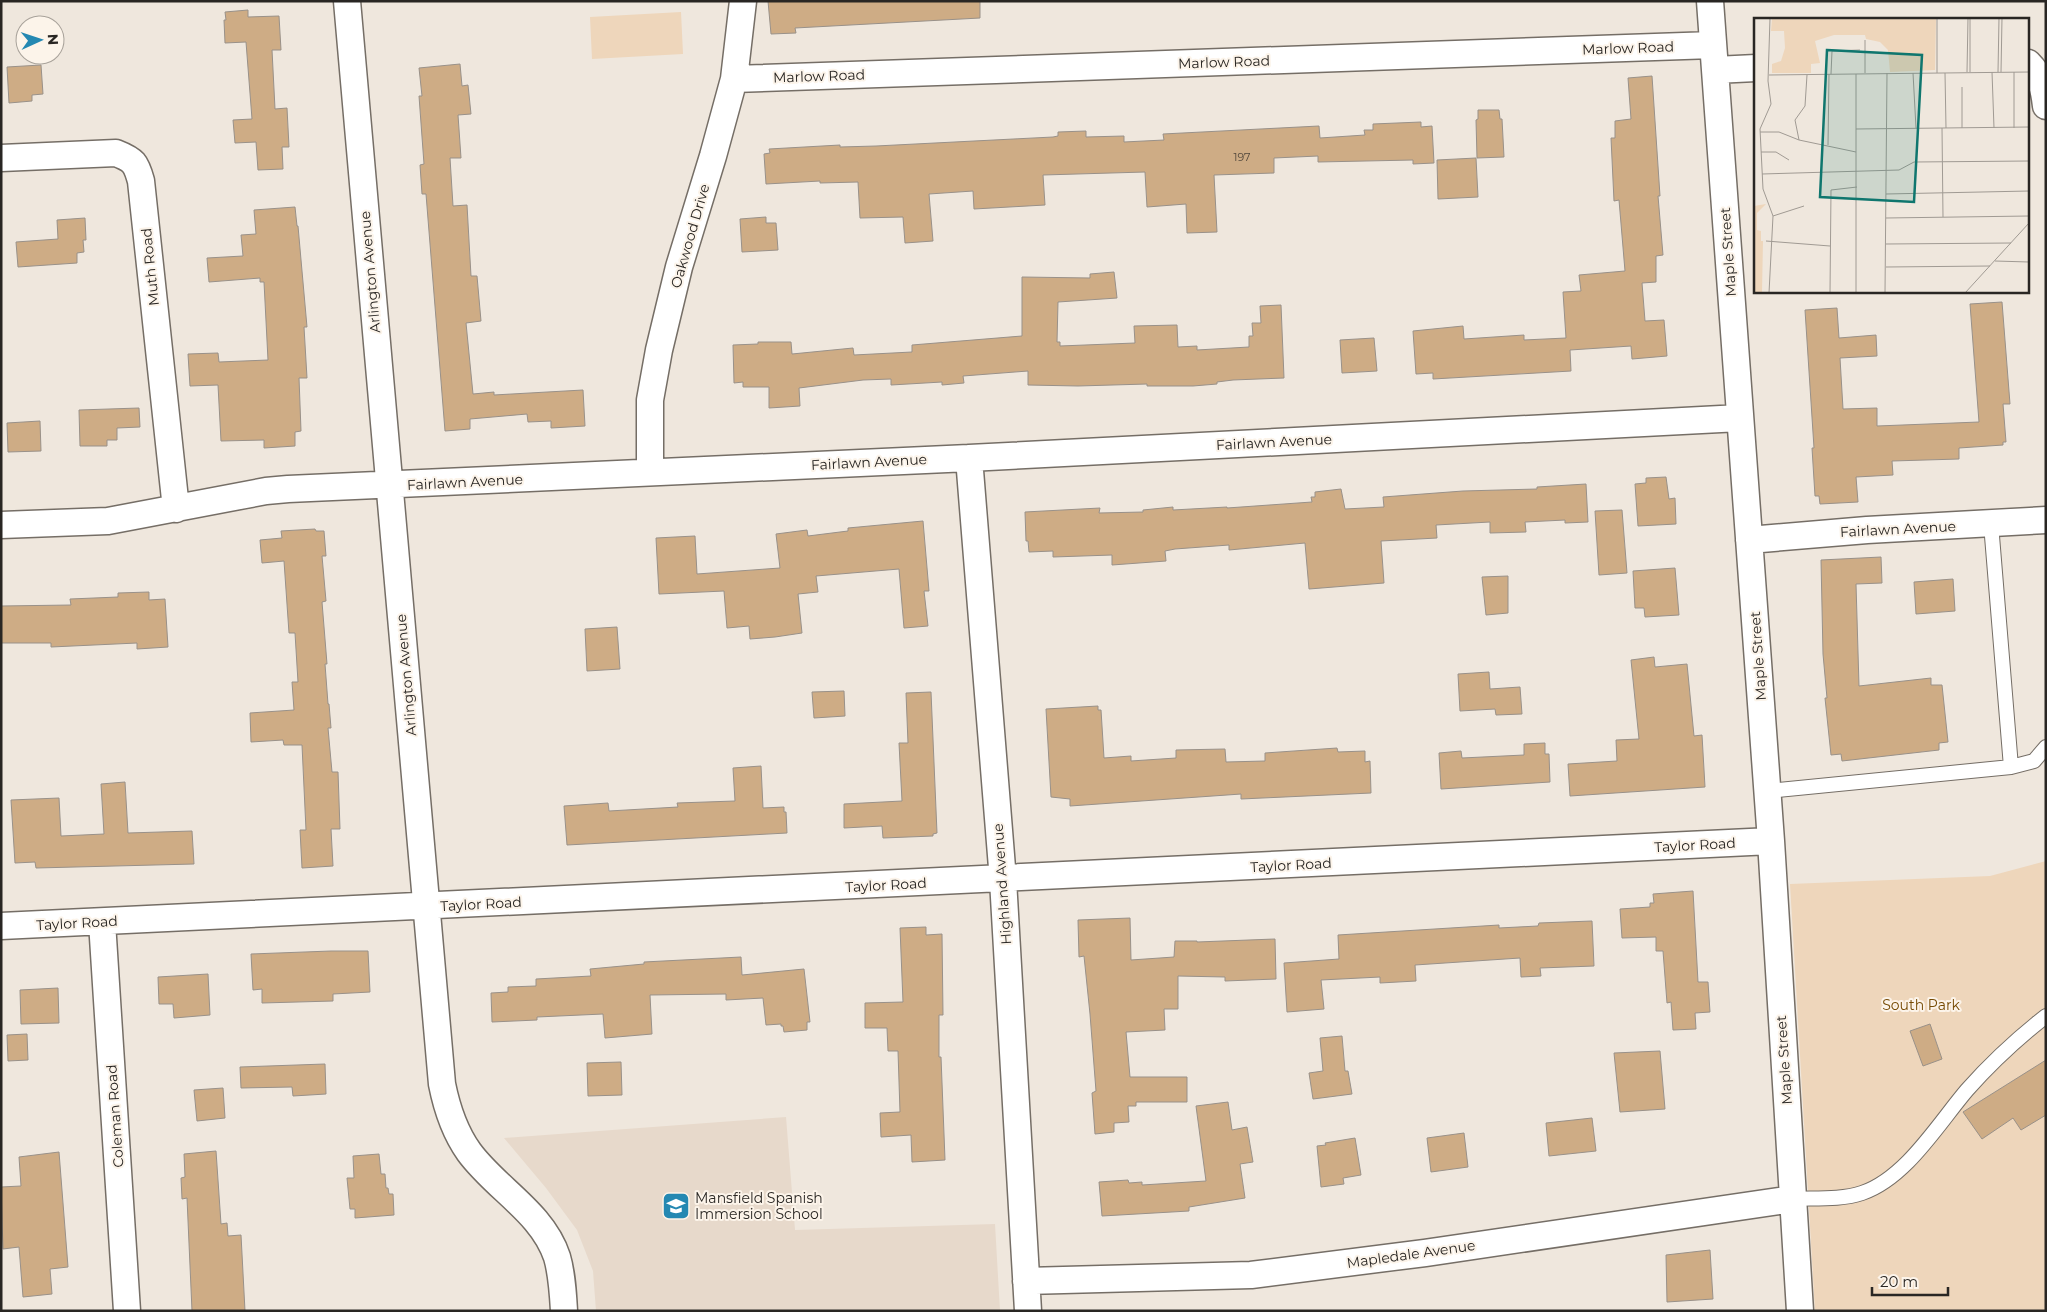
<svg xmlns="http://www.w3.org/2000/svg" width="2047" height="1312" viewBox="0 0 2047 1312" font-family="Montserrat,sans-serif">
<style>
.built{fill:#e7d9cb}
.green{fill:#eed6bb}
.building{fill:#ceac85;stroke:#999189}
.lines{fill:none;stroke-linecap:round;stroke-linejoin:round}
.service-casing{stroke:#756e66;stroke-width:16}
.minor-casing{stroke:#756e66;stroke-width:29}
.service{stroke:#fff;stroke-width:14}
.minor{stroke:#fff;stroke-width:26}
.labels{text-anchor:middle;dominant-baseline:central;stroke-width:4;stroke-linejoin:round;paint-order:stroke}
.number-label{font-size:11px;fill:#52483c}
.street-label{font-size:14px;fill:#292623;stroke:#fcf4ea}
.park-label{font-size:14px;fill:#764a03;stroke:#fcf4ea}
.poi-label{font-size:14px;fill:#292623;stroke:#fcf4ea;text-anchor:start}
.inset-road{fill:none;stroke:#a09a93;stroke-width:1}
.view{fill:#0f766e;fill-opacity:0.15;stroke:#0f766e;stroke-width:2.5}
.inset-edge{fill:none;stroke:#292623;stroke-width:2.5}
</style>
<rect width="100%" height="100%" fill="#efe7dd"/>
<path class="built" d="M786,1117L795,1230L995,1224L1000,1311H596L593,1271L577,1230L546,1188L504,1138Z"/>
<path class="green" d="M681,12L683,54L592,59L590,17Z
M2046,861V1311H1815L1790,884L1990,876Z"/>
<path class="building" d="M768,1H980V18L795,28L796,33L771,34Z
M248,10V17L279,16L281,50H272L275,109L287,108L289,147H282L283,169L258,170L256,142L235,143L233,120L252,119L246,42L225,43L224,20H226L225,12Z
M460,64L462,86L468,85L471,114L458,115L461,158H450L453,206L467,205L471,276H477L481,321L466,323L473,394L494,392V395L583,390L585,426L551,428V421L528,422L527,414L470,419V429L445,431L426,194H422L420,165L424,164L419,96H422L419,68Z
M41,65L43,94L32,95V101L9,103L7,67Z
M1652,76L1660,196H1658L1663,255L1656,256V282L1642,283L1645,321L1664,320L1667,356L1632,359L1631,346L1570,350L1571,371L1433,379V373L1416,374L1413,331L1463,326L1464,339L1524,335V340L1566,338L1563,292L1581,291L1579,275L1625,271L1619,200L1614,201L1611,138H1615V121L1631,119L1628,78Z
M1478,110H1499L1500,119H1502L1504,157L1477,158L1476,120L1478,119Z
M1421,122V127L1432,126L1434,163L1413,164V160L1318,162V156L1274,158V173L1214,175L1217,232L1187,233L1186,204L1147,207L1145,172L1043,175L1045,205L974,209L973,191L929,194L933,241L905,243L903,217L860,218L858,182L820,183V181L766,184L764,154L770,153L769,149L840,145V147L876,146L1053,137L1058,136V132L1086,131V137L1124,136V142L1164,140L1163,134L1319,126L1320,138L1365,135L1364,130H1373V124Z
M1476,158L1478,197L1438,199L1437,160Z
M295,207L297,226H298L307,327H304L307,378H299L301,431L295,432V446L264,448V440L221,441L218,385L190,386L188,354L218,353L219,362L268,360L264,282H260V278L209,282L207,258L243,256L241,235L256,234L254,210Z
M766,217V223H776L778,250L742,252L740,219Z
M85,218L86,240H83L84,252L77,253V263L18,267L16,242L58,239L57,220Z
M1114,272L1117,298L1058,302L1057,342H1060V346L1135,343L1134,326L1177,325L1178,347L1197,346V350L1249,347V336H1253L1252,323H1261L1260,306L1281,305L1284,378L1233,380L1217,382V384L1193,386H1147V384L1078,386L1028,385V371L963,376L964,383L942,385V382L891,385V379L863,380L799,388L800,406L769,408V387H743V382L734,383L733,345L758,344V342H791L792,354L853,348L854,355L912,352V345L1022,336V277L1090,278V274Z
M2002,302L2010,404H2003L2006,442H2003V445L1959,448V459L1892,461L1893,475L1856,477L1858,502L1820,504L1819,496H1815L1812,448H1814L1805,310L1837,308L1839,338L1876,335L1877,356L1840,358L1843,409L1877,408V426L1979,422L1970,304Z
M1374,338L1377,371L1342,373L1340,340Z
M139,408L140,427L117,428V440H107V446H80L79,410Z
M40,421L41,451L8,452L7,423Z
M1666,477L1669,499L1675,498L1676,524L1638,526L1635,484L1646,483V478Z
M1586,484L1588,522L1565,523V520L1525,522L1526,532L1490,533V522L1436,525L1437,538L1381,541L1384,583L1309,589L1305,543L1229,550V545L1175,549L1165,551L1166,561L1112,565V555L1053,557V551L1029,552L1028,541H1026L1025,512L1100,508L1099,513L1143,512V510L1173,507V510L1227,507V508L1312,502L1311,497H1315V492L1341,489L1345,509L1384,507L1383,497L1463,491L1537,489V487Z
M1622,510L1627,573L1599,575L1595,511Z
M923,521L929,591H924L928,626L904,628L899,569L816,576L818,592L798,594L802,633L775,637L750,639L749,626L727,628L724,591L659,594L656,538L695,536L697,574L780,568L776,534L807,530L808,536L848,531V528Z
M315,529L316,531H324L326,556H322L326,601L322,602L327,664H325L328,704H329L331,728H328L332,772H338L340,829H331L333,866L302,868L300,830H306L302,745H284L283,740L251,742L250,713L294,710L292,682H298L295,633H289L284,561L262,563L260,540L282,538L281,531Z
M1881,557L1882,583L1856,584L1859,686L1931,678V685H1942L1948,742L1939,743V750L1842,761L1841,754L1831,755L1825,698H1827L1823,654L1821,560Z
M1675,568L1679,615L1645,617L1644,608H1635L1633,571Z
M1508,576V613L1486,615L1482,577Z
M1953,579L1955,611L1916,614L1914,582Z
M149,592V600L165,599L168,647L137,649V643L51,647V643H1V606L71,605L70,599L118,597V593Z
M617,627L620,669L587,671L585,629Z
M1654,657L1655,667L1687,664L1694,736L1702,735L1705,787L1570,796L1568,764L1617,761L1616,740L1639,739L1631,660Z
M1489,672L1490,689L1520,687L1522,714L1496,715L1495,709L1460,711L1458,674Z
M844,691L845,716L814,718L812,692Z
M931,692L937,833L933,834V836L883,838L882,826L844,828V804L902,801L899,743H908L906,693Z
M1098,706V710H1101L1104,758L1131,756V761L1176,758V750L1225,749L1226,762L1265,761V753L1337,748L1338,752L1365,751V762L1370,761L1371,793L1241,799V794L1227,795L1070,806V799L1051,797L1046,709Z
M1545,743V754H1549L1550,782L1441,789L1439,753L1461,751L1462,758L1524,755V744Z
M761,766L763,808L784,807V812H786L787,833L567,845L564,806L608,803L609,811L678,807L677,803L735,801L733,768Z
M125,782L128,833L192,831L194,864L36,868L35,862L15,863L11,800L59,798L61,836L104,834L101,784Z
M1693,891L1698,982H1708L1710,1012L1695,1013L1696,1029L1673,1030L1671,1002L1667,1003L1663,951H1656V937L1622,938L1620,909L1650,907V903H1654L1653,894Z
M1130,918L1131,960L1174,957L1175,941H1197V942L1275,939L1276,979L1225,981V977L1178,976V1009H1164L1165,1030L1126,1032L1130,1077H1187V1102H1136V1106H1128L1129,1122L1114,1123V1132L1095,1134L1092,1093L1096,1091L1090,1014L1084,956L1079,957L1078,920Z
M1592,921L1594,966L1540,968L1541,976L1521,977L1520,958L1415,965L1416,981L1380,983V977L1321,980L1324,1009L1287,1012L1284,963L1339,959L1338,935L1499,925V928L1538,926L1539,923Z
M926,927V935L942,934L943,1015H939V1057H941L945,1160L912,1162L911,1135L881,1137L880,1113L900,1112L898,1051H888L887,1028H865V1003L903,1002L900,928Z
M331,951H368L370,992L333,994V1001L262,1003V989L253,990L251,954Z
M741,957L742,975L804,969L810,1022H807V1030L784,1032L783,1026H781V1024L766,1025L763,998L726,1000V994L650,995L652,1034L605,1038L603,1014L537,1017V1020L492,1022L491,993L508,992V987L536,986V979L591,976L590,969L644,964V962Z
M208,974L210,1015L174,1018L173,1004H159L158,977Z
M58,988L59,1023L21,1024L20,990Z
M1930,1024L1942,1059L1923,1066L1910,1031Z
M27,1034L28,1060L8,1061L7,1035Z
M1342,1036L1345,1071H1348L1352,1094L1313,1099L1309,1073L1323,1071L1320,1038Z
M1660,1051L1665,1109L1620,1112L1614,1053Z
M2046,1060V1115L2021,1130L2013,1118L1982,1139L1963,1112Z
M621,1062L622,1095L588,1096L587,1063Z
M325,1064L326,1094L293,1096L292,1087L241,1088L240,1067Z
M223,1088L225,1118L197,1121L194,1090Z
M1228,1102L1232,1130L1247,1127L1253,1162L1240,1164L1245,1198L1189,1207V1211L1102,1216L1099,1182L1128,1180L1129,1183L1142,1182V1185L1206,1181L1196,1106Z
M1592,1118L1596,1151L1549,1156L1546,1123Z
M1464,1133L1468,1167L1431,1172L1427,1138Z
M1355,1138L1361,1175L1343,1178L1344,1184L1321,1187L1317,1146L1326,1145L1325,1143Z
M216,1151L221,1224L227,1223L228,1236L241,1235L245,1311H192L187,1198L182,1199L181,1178L185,1177L184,1154Z
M59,1152L68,1267L50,1269L52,1294L23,1297L19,1247L3,1249L1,1187L21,1186L19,1157Z
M379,1154L381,1174H385L386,1188H388L389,1194H393L394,1215L355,1218V1209H350L347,1178H354L353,1156Z
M1710,1250L1713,1299L1667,1302L1666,1255Z"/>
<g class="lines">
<g class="service-casing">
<path id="service" d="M1991,524L2011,767
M1767,791L2011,767L2034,761L2046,747
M1793,1199C1815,1198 1841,1200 1862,1193C1906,1178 1938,1124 1967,1090C1991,1063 2018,1038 2046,1016"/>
</g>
<g class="minor-casing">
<path id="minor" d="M347,1L442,1084C447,1109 454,1131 469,1152C496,1189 542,1212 557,1257C562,1274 563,1293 564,1311
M1710,1L1771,841L1800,1311
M2028,63C2041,76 2044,88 2046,106
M1715,70L1756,68
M734,79L1713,45
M1,158L116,153C134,160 136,163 141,181L176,509
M969,458L1003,880L1028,1311
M650,472V400L659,350L679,267L713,156L734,79L743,1
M1,525L108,521L266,491L288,489L969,458L1740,418
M1749,540L1867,530L2046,520
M102,922L127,1311
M1,926L1771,841
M1026,1281L1251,1275L1425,1253L1793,1199"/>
</g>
<use href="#service" class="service"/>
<use href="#minor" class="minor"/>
</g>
<defs>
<g id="school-square" transform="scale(1.4375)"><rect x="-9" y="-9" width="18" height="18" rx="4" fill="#2488b2" stroke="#fcf4ea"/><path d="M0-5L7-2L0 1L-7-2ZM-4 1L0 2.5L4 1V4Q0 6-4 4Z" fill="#fff"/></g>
</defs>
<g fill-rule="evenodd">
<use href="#school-square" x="676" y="1206"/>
</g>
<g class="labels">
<g class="number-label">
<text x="1242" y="157">197</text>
</g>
<g class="street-label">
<text transform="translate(1628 48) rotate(-2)">Marlow Road</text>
<text transform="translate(1224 62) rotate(-2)">Marlow Road</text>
<text transform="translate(819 76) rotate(-2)">Marlow Road</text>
<text transform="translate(690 236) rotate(-74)">Oakwood Drive</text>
<text transform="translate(1728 252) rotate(-94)">Maple Street</text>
<text transform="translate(150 267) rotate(-96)">Muth Road</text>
<text transform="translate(370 272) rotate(-95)">Arlington Avenue</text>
<text transform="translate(1274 442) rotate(-3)">Fairlawn Avenue</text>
<text transform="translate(869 462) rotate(-3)">Fairlawn Avenue</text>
<text transform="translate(465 482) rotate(-3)">Fairlawn Avenue</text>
<text transform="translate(1898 529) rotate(-3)">Fairlawn Avenue</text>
<text transform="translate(1758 656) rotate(-94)">Maple Street</text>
<text transform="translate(406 675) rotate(-95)">Arlington Avenue</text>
<text transform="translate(1695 845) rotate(-3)">Taylor Road</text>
<text transform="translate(1291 865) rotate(-3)">Taylor Road</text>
<text transform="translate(1002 884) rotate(-94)">Highland Avenue</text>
<text transform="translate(886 885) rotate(-3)">Taylor Road</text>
<text transform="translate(481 904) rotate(-3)">Taylor Road</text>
<text transform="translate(77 923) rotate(-3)">Taylor Road</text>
<text transform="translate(1784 1060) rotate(-94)">Maple Street</text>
<text transform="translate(115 1116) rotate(-94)">Coleman Road</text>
<text transform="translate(1411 1254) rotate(-8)">Mapledale Avenue</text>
</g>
<g class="park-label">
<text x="1921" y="1005">South Park</text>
</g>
<g class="poi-label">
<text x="695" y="1198">Mansfield Spanish<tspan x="695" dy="16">Immersion School</tspan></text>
</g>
</g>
<g transform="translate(1754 18)">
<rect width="275" height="275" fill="#efe7dd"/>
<path d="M18,0H182L181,52L136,54L134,32L126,24L112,21L111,17H80L61,23L66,45L57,46V55H18V46L27,43L31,30L30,13H17ZM12,186L3,195V212L7,213V223H9L8,275H0V188Z" fill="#eed6bb"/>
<path class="inset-road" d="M111,22V55M213,54L214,0M216,54V0M238,54L240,110M244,54L245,0M247,54L248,0M260,54V110M159,55L162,110M183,55V0M191,55L192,110M77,56L78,33L106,32M102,56V275M15,57L275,54M53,57L51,88L41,102L45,122L102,134M188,110L189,199M208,110V69M102,111L275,109M6,114H25L45,122M74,127L75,56M7,134H22L35,142M8,156L145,152L160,144L275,143M132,176L275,173M19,198L50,188M132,200L275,198M12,223L76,228M132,226L257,225M241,243L275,244M132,249L236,248M15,275L19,198L9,171L6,111L17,86L14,63L16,0M76,275L77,172L103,169M131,275L133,55M211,275L275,205"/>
<path class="view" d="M73,32L168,37L160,184L66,179Z"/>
<rect width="275" height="275" class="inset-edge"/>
</g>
<rect width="2047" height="1312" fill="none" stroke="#292623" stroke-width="5"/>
<g transform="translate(40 40) rotate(87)"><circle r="24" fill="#fcf4ea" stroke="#a8a29a"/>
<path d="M0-4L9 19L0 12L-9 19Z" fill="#2488b2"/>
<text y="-8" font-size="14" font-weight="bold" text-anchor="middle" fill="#292623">N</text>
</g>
<path d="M1872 1287v8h76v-8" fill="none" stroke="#292623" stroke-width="2.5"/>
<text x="1880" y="1287" font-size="15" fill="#292623" stroke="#fcf4ea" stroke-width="4" paint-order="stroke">20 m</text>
</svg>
